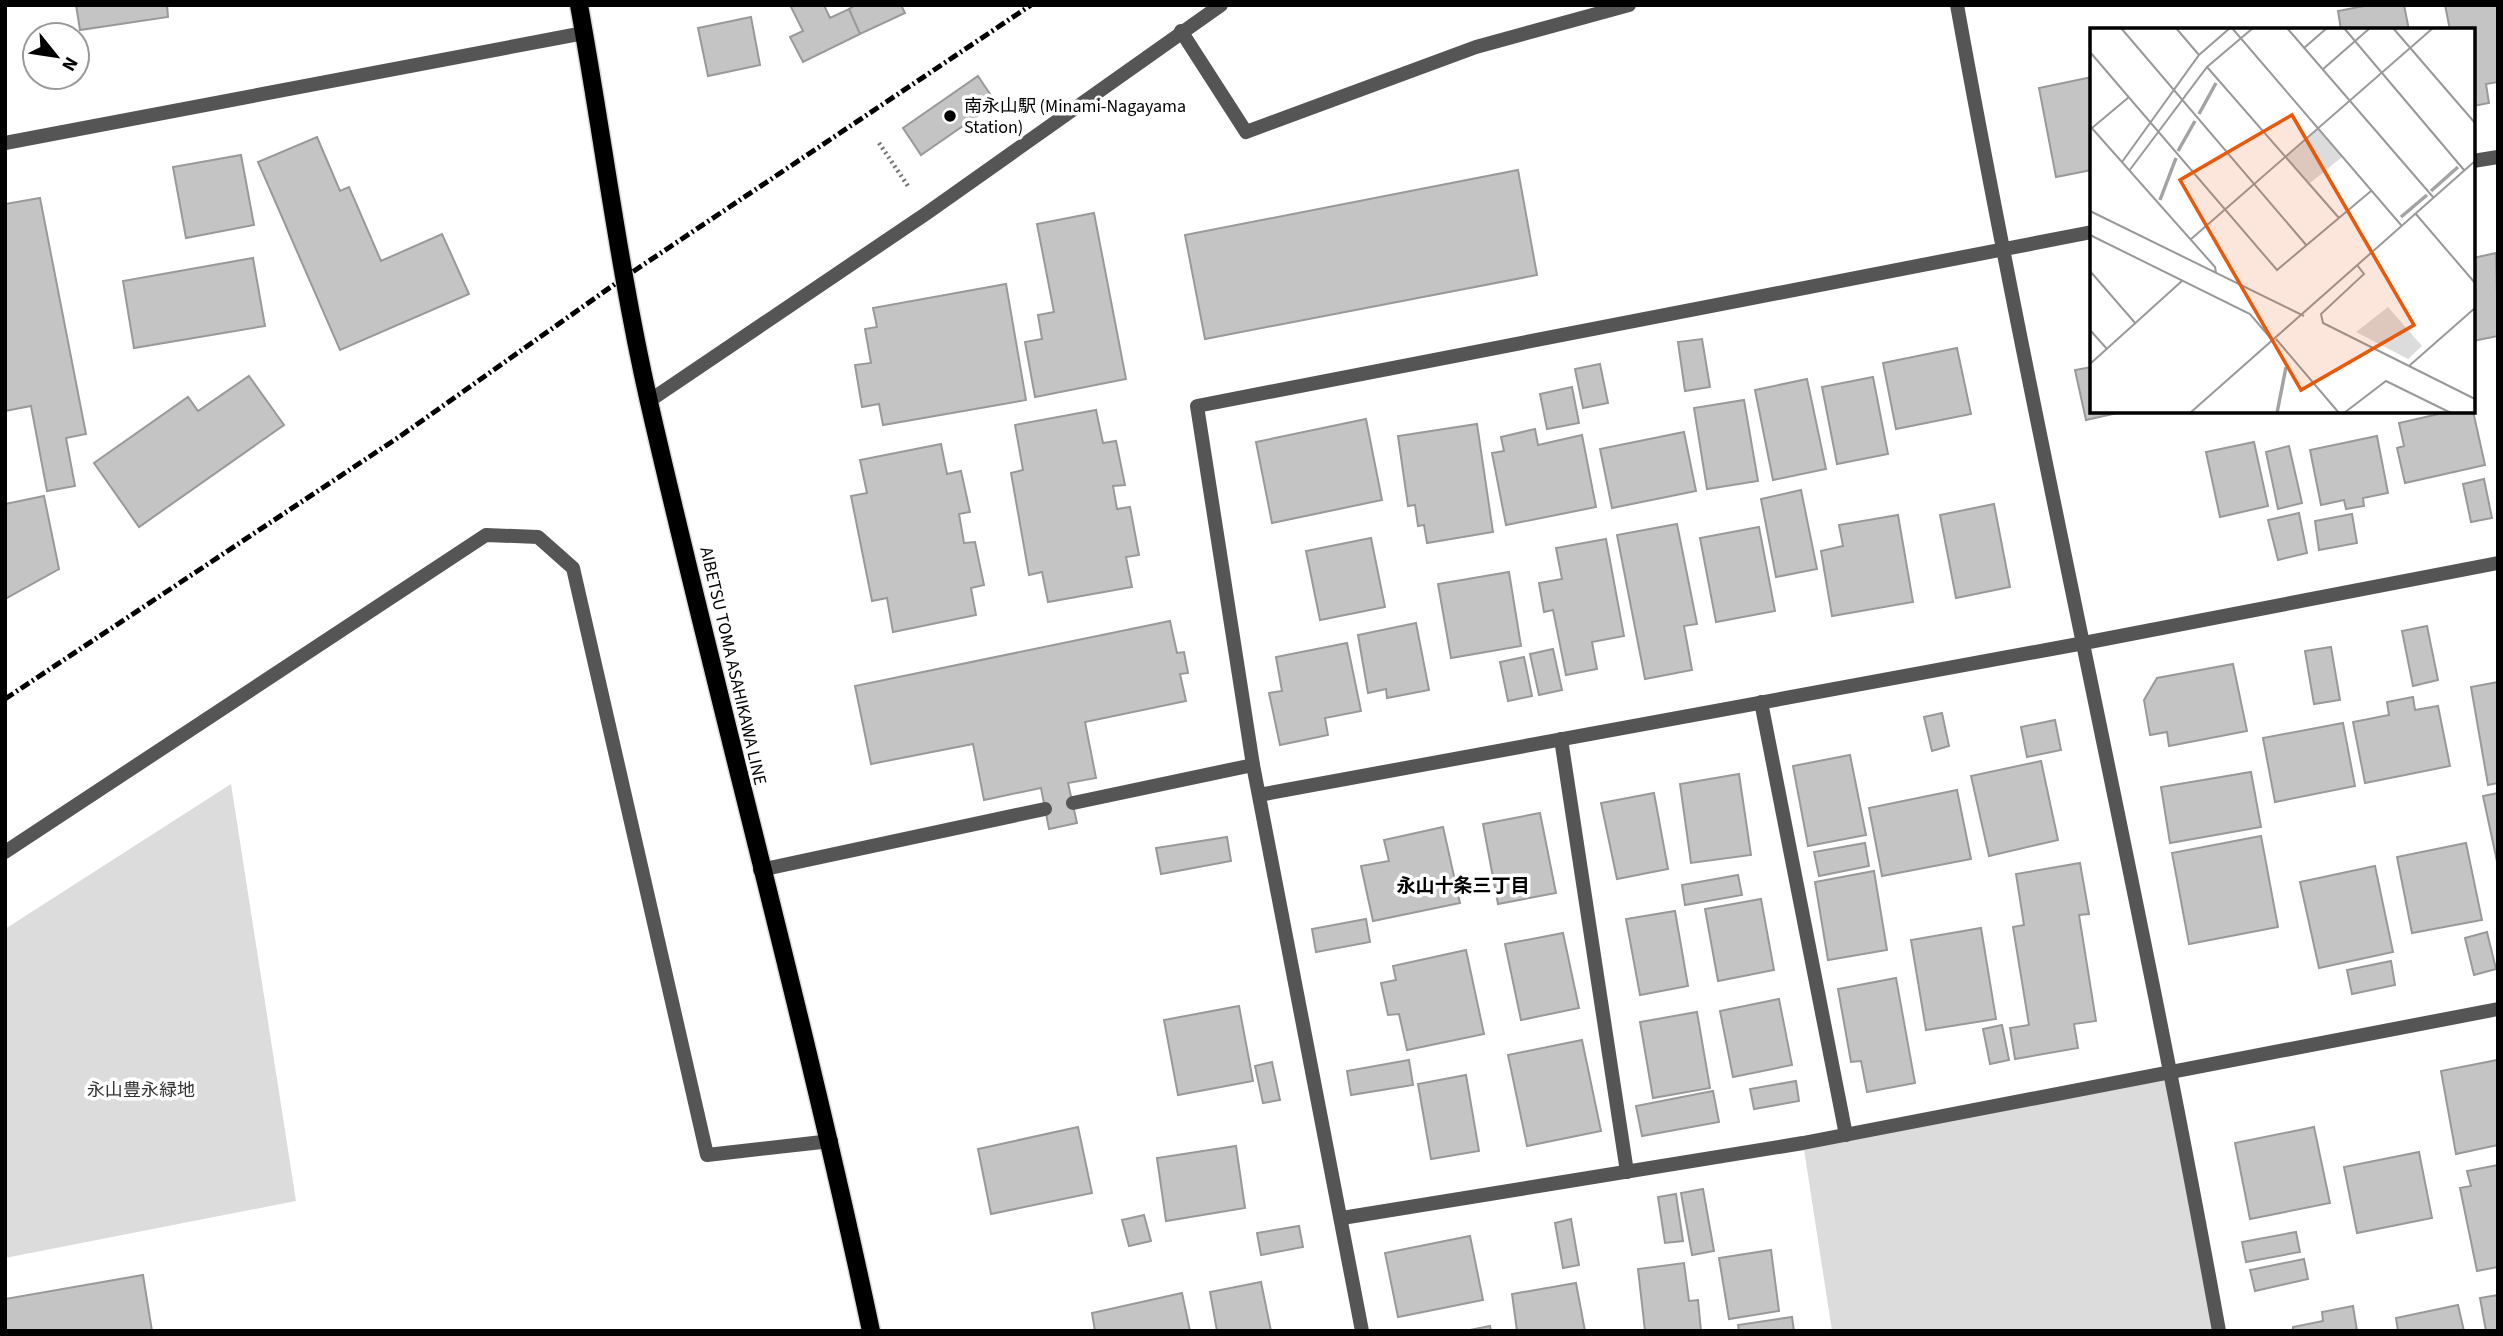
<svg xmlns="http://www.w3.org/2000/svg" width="2503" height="1336" viewBox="0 0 2503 1336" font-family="'Source Sans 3','Noto Sans JP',sans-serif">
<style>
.green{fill:#dcdcdc}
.building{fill:#c4c4c4;stroke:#999;stroke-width:2}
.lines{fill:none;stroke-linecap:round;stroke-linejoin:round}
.primary-casing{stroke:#dbdbdb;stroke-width:21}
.path{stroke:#777;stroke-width:4.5;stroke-dasharray:2 3.5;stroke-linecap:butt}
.service{stroke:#555;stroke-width:14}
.minor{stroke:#555;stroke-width:14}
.primary{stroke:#000;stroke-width:18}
.rail{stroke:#000;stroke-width:5;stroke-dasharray:10 3.5 2 3.5;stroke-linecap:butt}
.poi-dot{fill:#000;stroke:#fff;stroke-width:2.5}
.labels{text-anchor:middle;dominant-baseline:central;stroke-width:7;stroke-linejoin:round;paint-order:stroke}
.poi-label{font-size:18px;fill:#000;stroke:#fff;text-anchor:start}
.street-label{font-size:18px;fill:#000;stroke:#fff}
.park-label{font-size:18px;fill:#333;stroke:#fff}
.neighbourhood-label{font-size:19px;font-weight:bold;fill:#000;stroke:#fff}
.inset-river{fill:none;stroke:#a3a3a3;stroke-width:3.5}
.inset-road{fill:none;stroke:#999;stroke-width:2}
.view{fill:#e8590c;fill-opacity:0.15;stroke:#e8590c;stroke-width:3.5}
.inset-edge{fill:none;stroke:#000;stroke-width:3.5}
</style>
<rect width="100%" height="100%" fill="#fff"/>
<path class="green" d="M231,784L296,1201L5,1258V929Z
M2172,1071L2219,1331H1832L1803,1143Z"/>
<path class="building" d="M76,5H167L168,17L80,30Z
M790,5H824L830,18L849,9L860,34L803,62L790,37L803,31Z
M856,5H901L905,13L860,34L849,9Z
M2369,5H2404L2409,30H2341L2338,11Z
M2445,5H2498V82L2486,84L2489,103L2473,106V30H2450Z
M751,17L760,65L708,76L698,28Z
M978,76L996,103L921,155L903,128Z
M2092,77V170L2056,177L2039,88Z
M317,137L340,191L349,187L381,261L442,234L469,294L340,350L258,162Z
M241,155L254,225L186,238L173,167Z
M1518,170L1537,275L1205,339L1185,235Z
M40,198L86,434L66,438L75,486L47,491L31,406L5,411V204Z
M1094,213L1126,379L1035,397L1025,342L1042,339L1038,315L1054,312L1037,224Z
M2496,253L2498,336L2473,341V258Z
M253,258L265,326L134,348L123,281Z
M1006,284L1026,400L883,425L879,404L862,407L855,365L871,363L865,329L877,327L873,308Z
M1702,339L1710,387L1685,391L1678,342Z
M1957,348L1971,414L1896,429L1883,363Z
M1600,364L1608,403L1583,408L1575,369Z
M2092,367V411H2126L2086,420L2075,370Z
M249,376L284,425L139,527L94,463L188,397L198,411Z
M1873,377L1888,454L1837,464L1822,387Z
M1807,379L1826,469L1773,480L1755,390Z
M1572,387L1579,423L1547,429L1540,394Z
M1744,400L1758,481L1707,489L1694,408Z
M1096,410L1103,443L1116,441L1125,485L1113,486L1117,509L1130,507L1139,555L1126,557L1132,587L1048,602L1042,572L1029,575L1011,473L1023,470L1015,425Z
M2452,411H2473L2485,465L2405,483L2397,448L2404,446L2399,423Z
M1366,419L1382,500L1272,523L1256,442Z
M1477,424L1493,532L1427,543L1424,525L1418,526L1415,505L1408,506L1398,436Z
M1535,429L1538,445L1582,435L1596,507L1506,525L1492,453L1504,451L1501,437Z
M1684,432L1696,491L1612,508L1600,449Z
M2377,436L2388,493L2363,498L2364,506L2346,509L2344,500L2321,505L2310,450Z
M2254,442L2268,506L2220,517L2206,452Z
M941,444L947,474L961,471L970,512L959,514L964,543L975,542L984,585L971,588L976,615L893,632L887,598L872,601L851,496L867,493L860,460Z
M2289,446L2302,503L2278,509L2266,452Z
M2484,479L2492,518L2471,522L2463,484Z
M1801,490L1817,569L1776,577L1761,499Z
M44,496L59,569L5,599V504Z
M1994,504L2010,587L1956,598L1940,515Z
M2299,513L2307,553L2278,560L2268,520Z
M2352,514L2357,543L2319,550L2315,521Z
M1898,515L1913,602L1832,616L1821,551L1843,546L1839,525Z
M1677,524L1697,624L1684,626L1692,670L1645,679L1617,535Z
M1759,527L1775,611L1716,622L1700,538Z
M1371,538L1385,607L1320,620L1306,551Z
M1606,539L1624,636L1592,642L1597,669L1566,675L1553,610L1544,612L1539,583L1562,579L1556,548Z
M1509,572L1521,646L1451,658L1438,584Z
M1170,621L1177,653L1184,652L1188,673L1180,674L1186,701L1085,722L1096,778L1068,783L1077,823L1049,829L1041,788L984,800L973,744L871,764L855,686Z
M1416,623L1429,690L1387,698L1386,689L1368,693L1358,635Z
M2427,626L2438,680L2413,686L2402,631Z
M1347,643L1361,711L1325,718L1328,735L1280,745L1269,693L1282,691L1276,657Z
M2331,647L2340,700L2314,704L2305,651Z
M1553,649L1562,690L1539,695L1530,654Z
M1524,657L1532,696L1508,701L1500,662Z
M2233,664L2247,731L2169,746L2167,732L2150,735L2144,700L2157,678Z
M2498,682V783L2488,785L2471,687Z
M2413,697L2415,710L2438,706L2450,766L2365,783L2353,722L2389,715L2387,702Z
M1942,713L1949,746L1932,751L1924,717Z
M2055,720L2061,750L2027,757L2021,727Z
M2343,723L2355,786L2275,802L2263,738Z
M1850,755L1866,835L1808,846L1793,766Z
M2041,761L2058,840L1989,856L1971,776Z
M2251,772L2261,827L2170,843L2161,787Z
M1739,774L1751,855L1691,863L1680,784Z
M1957,790L1971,859L1882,876L1869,808Z
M1654,793L1668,869L1617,879L1601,803Z
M2498,793V866L2483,796Z
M1540,813L1556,893L1498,904L1483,824Z
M1443,827L1460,903L1373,921L1361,866L1389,861L1384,840Z
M2261,836L2278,927L2189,944L2172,853Z
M1227,837L1231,861L1161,874L1156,848Z
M1865,843L1869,866L1819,876L1814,852Z
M2466,843L2482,920L2412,933L2397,857Z
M2080,863L2089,914L2079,915L2096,1021L2074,1024L2078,1048L2015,1059L2010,1028L2029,1025L2013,927L2024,925L2016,874Z
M2375,866L2393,952L2319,968L2300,882Z
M1874,871L1887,950L1828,960L1815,882Z
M1738,875L1742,895L1685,905L1682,885Z
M1761,899L1774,970L1718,981L1705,909Z
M1675,911L1688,986L1640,995L1626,919Z
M1366,919L1370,942L1316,952L1312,929Z
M1981,928L1996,1019L1926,1030L1911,940Z
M2487,932L2496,969L2474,975L2465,938Z
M1563,933L1579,1008L1521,1020L1505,944Z
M1466,950L1484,1034L1407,1050L1399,1014L1388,1015L1381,983L1396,980L1393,966Z
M2391,961L2395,985L2352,994L2347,970Z
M1896,978L1915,1083L1867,1092L1861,1061L1851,1062L1838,989Z
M1779,999L1792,1065L1733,1077L1720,1011Z
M1239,1006L1253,1081L1178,1095L1164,1020Z
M1697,1012L1710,1088L1653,1098L1640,1022Z
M2002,1025L2009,1060L1990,1064L1983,1029Z
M1582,1040L1601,1131L1527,1146L1508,1055Z
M1409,1060L1413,1085L1351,1095L1347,1071Z
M2497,1060L2498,1145L2456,1154L2441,1071Z
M1272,1062L1280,1100L1263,1103L1255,1066Z
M1466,1075L1479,1151L1431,1159L1418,1084Z
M1796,1081L1799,1101L1754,1109L1750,1089Z
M1713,1091L1719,1122L1642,1136L1636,1106Z
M1078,1127L1092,1193L991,1214L978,1149Z
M2314,1127L2330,1203L2250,1219L2235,1143Z
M1236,1146L1245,1208L1166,1221L1157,1158Z
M2419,1152L2432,1218L2357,1233L2344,1167Z
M2498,1165V1267L2477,1271L2460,1188L2471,1186L2467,1171Z
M1703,1189L1714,1251L1692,1255L1681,1193Z
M1676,1194L1683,1241L1665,1243L1658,1197Z
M1144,1215L1151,1241L1129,1246L1122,1220Z
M1571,1219L1579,1265L1563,1268L1555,1223Z
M1299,1226L1303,1247L1261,1255L1257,1233Z
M2296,1232L2300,1252L2246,1262L2242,1242Z
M1470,1236L1483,1300L1398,1317L1385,1253Z
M1771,1250L1779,1311L1729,1319L1719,1258Z
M2304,1259L2308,1279L2255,1291L2250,1270Z
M1684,1263L1689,1301L1698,1300L1701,1331H1645L1638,1269Z
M143,1275L152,1331H5V1299Z
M1261,1282L1271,1331H1217L1210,1292Z
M1576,1283L1585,1331H1517L1512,1294Z
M1182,1293L1190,1331H1095L1092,1313Z
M2498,1295V1331H2486L2480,1298Z
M2458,1305L2464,1331H2398L2396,1318Z
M2353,1306L2357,1331H2293V1327L2323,1321L2322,1312Z
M1792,1317L1794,1331H1739L1738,1325Z
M1490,1326L1491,1331H1465Z"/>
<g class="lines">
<g class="primary-casing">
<path id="primary" d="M579,5C603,137 619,270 649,402C720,712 805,1019 871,1331"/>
</g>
<path class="path" d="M879,143L908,186"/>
<path class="service" d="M1181,31L1246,132L1476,47L1629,5
M1761,702L1846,1135
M1561,739L1627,1172
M1073,803L1253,765
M760,870L1045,809"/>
<path class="minor" d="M1957,5C2037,449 2139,887 2219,1331
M5,143L584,33
M2473,161L2498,157
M649,401L927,213L1221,5
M1259,795L2084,643L2498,563
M5,852L486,535L538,537L573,568L707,1155L831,1141
M1342,1218L1803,1143L2498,1009
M1362,1331L1253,765L1197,406L2092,232"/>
<use href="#primary" class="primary"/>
<path class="rail" d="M5,699L399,437L622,279L1031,5"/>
</g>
<circle class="poi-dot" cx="950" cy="116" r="7"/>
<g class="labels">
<g class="poi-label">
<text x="964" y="106">南永山駅 (Minami-Nagayama<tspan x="964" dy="21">Station)</tspan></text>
</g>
<g class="street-label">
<text transform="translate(733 666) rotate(77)">AIBETSU TOMA ASAHIKAWA LINE</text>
</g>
<g class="park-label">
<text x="141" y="1090">永山豊永緑地</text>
</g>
<g class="neighbourhood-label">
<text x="1463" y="886">永山十条三丁目</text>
</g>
</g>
<g transform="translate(2090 28)">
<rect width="385" height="385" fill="#fff"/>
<path d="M228,101L252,129L220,155L196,128ZM298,279L332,318L318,331L266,304Z" fill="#dcdcdc"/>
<path class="inset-river" d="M109,86L126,55M88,123L105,93M341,163L368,139M70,172L86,130M311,189L337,167M187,385L196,339"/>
<path class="inset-road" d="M31,0L217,218M86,0L109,27M142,0L311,197M197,0L343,169M254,0L374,142M303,0L385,95M214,20L237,0M0,24L187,242L281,163M117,39L249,190M232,42L280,0M0,98L125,239L126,245M2,100L39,69M32,134L109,27L140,0M39,143L117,39L163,0M0,183L214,288M325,185L385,255M0,207L160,286L183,313M100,212L343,0M267,237L274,246L231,286L233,295L385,371M0,243L46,296M0,302L17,321M186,311L249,385M0,336L93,252M319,338L385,280M100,385L385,133M254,385L296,353L361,385"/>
<path class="view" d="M202,87L324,297L211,362L90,152Z"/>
<rect width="385" height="385" class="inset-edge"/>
</g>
<rect width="2503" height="1336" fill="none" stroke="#000000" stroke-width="14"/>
<g transform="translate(56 56) rotate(120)"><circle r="33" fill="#ffffff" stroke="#999999" stroke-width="2"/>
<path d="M0-5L12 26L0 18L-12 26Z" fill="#000000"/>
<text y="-10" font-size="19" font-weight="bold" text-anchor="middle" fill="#000000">N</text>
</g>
</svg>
